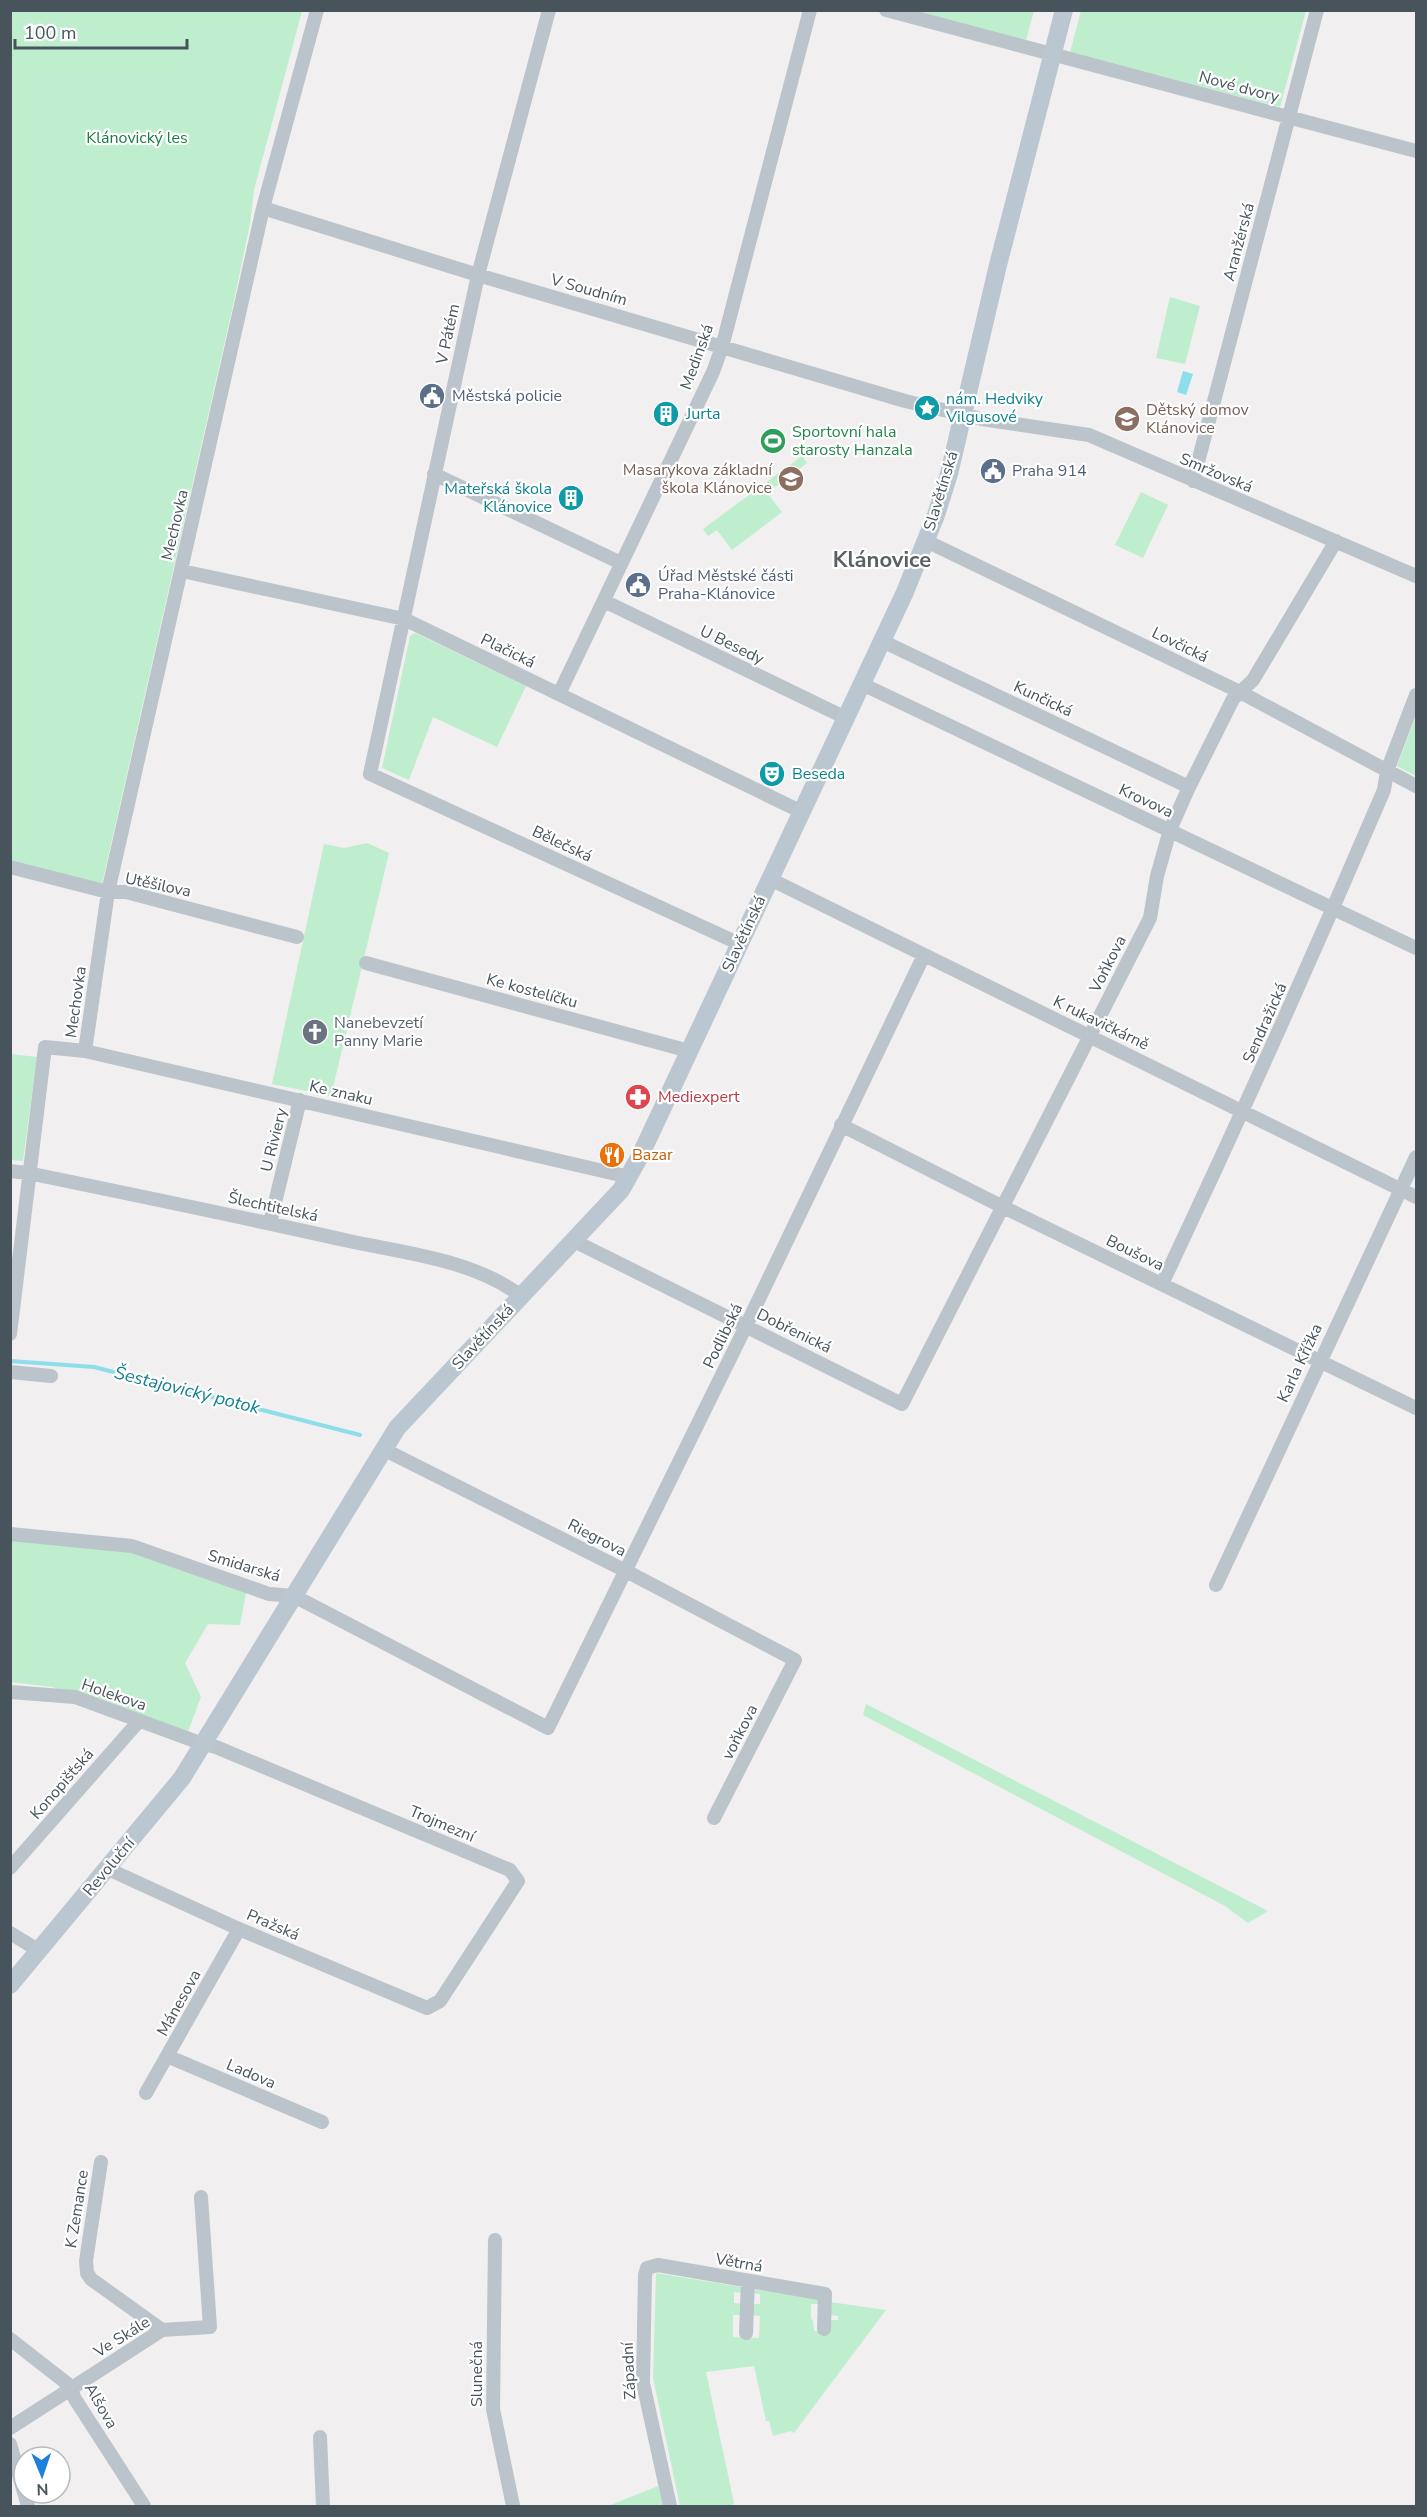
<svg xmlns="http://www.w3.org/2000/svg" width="1427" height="2517" viewBox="0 0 1427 2517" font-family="'Nunito Sans',sans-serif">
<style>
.green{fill:#beeecd}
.water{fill:#8dddea}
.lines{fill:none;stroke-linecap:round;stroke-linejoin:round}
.stream{stroke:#8dddea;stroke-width:4}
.street{stroke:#bbc4cb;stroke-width:14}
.secondary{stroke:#bbc7d0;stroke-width:18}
.labels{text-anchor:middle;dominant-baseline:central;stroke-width:4.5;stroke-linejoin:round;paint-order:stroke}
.street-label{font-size:16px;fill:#47545c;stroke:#fff}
.park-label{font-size:16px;fill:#197c43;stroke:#fff}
.service-label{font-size:16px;fill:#4e5e75;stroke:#fff;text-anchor:start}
.culture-label{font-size:16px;fill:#0d838f;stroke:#fff;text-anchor:start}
.education-label{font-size:16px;fill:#785e54;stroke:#fff;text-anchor:start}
.leisure-label{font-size:16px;fill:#27864d;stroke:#fff;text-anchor:start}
.worship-label{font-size:16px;fill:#5b616d;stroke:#fff;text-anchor:start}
.health-label{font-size:16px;fill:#be3a42;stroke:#fff;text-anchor:start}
.food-label{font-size:16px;fill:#c56008;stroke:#fff;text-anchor:start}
.water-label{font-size:18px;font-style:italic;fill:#107f90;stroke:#fff}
.district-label{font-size:22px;font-weight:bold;fill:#5c6064;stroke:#fff}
</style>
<rect width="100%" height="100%" fill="#f1efef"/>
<path class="green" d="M10,11H302L254,190L250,224L233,305L102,884L11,860Z
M915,11H1034L1026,40Z
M1081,11H1306L1280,107L1070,52Z
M1170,297L1200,306L1185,364L1156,358Z
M802,456L807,463L767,493L782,512L732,550L717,530L708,536L703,529Z
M1141,492L1168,505L1143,558L1115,545Z
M415,633L526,686L497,747L433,717L409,780L382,768L410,636Z
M1416,716V776L1397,766Z
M367,843L389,853L331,1096L272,1084L324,844L344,848Z
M11,1054L37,1057L23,1161L11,1160Z
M10,1539L123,1550L246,1593L240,1625L208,1624L185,1663L201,1697L187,1734L52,1687L11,1682Z
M866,1704L1268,1911L1248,1923L1225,1906L863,1715Z
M656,2273L741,2287L744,2293L734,2292V2303L744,2304V2315H733V2337L759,2338L760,2316L750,2315V2304H760V2294L751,2293L756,2289L818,2299L822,2304H811V2319L813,2320L814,2331L827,2332V2320H838V2316L830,2315V2302L886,2310L794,2433L791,2431L773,2436L769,2421H766L754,2366L706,2372L734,2503L731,2506H680L653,2378Z
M658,2486L663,2506H608Z"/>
<path class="water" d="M1183,371L1193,374L1186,395L1177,392Z"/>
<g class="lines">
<path class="stream" d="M10,1361L94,1367L360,1435"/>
<path class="street" d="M549,10L478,275L370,774L740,944
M886,10L1416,151
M263,208L478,275L905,401L982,419L1089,435L1416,576
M434,474L621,563
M1193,481L1317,10
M926,541L1240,692L1416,786
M182,571L404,619L802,812
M604,601L846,718
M882,641L1189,787
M862,684L1416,948
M559,694L713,372L722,347L810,10
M10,867L108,892H126L297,937
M770,879L1416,1197
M366,963L689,1051
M85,1051L108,892L263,208L317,10
M841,1125L1001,1206L1416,1408
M10,1171L28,1173C135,1195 242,1217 349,1241C405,1253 474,1260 521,1296
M270,1223L300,1100
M574,1241L902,1404L1150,918L1157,876L1170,830L1189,787L1233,699L1253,680L1336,541
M1162,1284C1239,1121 1313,956 1384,790L1387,771L1416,695
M10,1334L45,1047L85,1051L629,1177
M10,1372L51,1376
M383,1449L626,1571L795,1660L714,1818
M10,1534L132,1546L269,1594L294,1596L548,1728L746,1326L924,955
M1216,1585L1416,1157
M10,1692L75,1697L203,1744L216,1747L510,1870L518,1881L440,2001L427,2008L239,1929L108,1869
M10,1868L139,1721
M10,1933L38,1950
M167,2056L322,2122
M146,2093L239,1929
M101,2162L86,2261L87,2273L91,2279L162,2330
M495,2240L493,2409L513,2506
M746,2333L748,2281
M10,2339L69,2385L75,2399L144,2506
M10,2428L162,2330L210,2327L201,2197
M320,2437L323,2506
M10,2444L28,2506
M670,2506L643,2383L645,2275L647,2268L658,2265L825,2294L824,2329"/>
<path class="secondary" d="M10,1985L182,1778L397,1428L621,1190L640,1156L905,592L936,515L949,474L998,265L1064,10"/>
</g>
<defs>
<g id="civic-disc" transform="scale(1.35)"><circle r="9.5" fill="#5c6f8a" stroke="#fff"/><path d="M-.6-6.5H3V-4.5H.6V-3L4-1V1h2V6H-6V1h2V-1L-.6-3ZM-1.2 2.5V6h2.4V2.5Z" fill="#fff"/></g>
<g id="sight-disc" transform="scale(1.35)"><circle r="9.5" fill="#0f9aa8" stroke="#fff"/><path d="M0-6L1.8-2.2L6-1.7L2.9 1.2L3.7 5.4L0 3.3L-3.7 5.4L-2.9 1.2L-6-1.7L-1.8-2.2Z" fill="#fff"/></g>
<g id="building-disc" transform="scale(1.35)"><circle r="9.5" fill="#0f9aa8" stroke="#fff"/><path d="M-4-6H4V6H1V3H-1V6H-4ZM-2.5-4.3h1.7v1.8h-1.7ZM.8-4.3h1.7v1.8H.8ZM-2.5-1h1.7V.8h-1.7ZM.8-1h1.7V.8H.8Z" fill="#fff"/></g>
<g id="school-disc" transform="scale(1.35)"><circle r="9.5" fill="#8d6e63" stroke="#fff"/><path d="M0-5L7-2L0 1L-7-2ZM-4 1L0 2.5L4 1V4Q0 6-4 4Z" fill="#fff"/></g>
<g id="stadium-disc" transform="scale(1.35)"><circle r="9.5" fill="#2e9e5b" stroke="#fff"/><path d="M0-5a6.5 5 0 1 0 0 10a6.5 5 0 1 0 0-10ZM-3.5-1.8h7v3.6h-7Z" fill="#fff"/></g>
<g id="theatre-disc" transform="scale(1.35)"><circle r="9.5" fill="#0f9aa8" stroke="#fff"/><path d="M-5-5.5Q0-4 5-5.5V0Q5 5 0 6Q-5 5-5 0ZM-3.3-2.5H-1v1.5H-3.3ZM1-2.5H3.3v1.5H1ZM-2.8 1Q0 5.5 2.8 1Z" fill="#fff"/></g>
<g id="church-disc" transform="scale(1.35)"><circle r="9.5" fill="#6b7280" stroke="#fff"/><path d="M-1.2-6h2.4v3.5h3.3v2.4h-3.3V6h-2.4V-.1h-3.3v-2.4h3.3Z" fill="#fff"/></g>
<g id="pharmacy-disc" transform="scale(1.35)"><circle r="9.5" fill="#e0444e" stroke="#fff"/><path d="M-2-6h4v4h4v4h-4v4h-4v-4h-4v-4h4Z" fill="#fff"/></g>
<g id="restaurant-disc" transform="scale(1.35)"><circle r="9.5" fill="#e8710a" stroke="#fff"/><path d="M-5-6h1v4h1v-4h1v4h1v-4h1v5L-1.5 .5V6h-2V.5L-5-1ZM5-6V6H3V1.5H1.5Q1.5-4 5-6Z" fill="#fff"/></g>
</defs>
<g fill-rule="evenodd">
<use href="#civic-disc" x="432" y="396"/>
<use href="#sight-disc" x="927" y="408"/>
<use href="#building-disc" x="666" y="414"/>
<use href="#school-disc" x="1127" y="419"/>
<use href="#stadium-disc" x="773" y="441"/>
<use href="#civic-disc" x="993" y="471"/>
<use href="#school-disc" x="791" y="479"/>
<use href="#building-disc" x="571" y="498"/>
<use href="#civic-disc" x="638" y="585"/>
<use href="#theatre-disc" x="772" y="774"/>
<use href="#church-disc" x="315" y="1032"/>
<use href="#pharmacy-disc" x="638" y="1097"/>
<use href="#restaurant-disc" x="612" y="1155"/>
</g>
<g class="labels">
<g class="street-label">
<text transform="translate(1239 87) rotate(15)">Nové dvory</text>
<text transform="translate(1239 242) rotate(-75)">Aranžérská</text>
<text transform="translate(589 290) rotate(16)">V Soudním</text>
<text transform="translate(448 334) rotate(-78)">V Pátém</text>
<text transform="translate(697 357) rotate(-70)">Medinská</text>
<text transform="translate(1216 473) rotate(23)">Smržovská</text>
<text transform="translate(941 491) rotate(-73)">Slavětínská</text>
<text transform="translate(175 525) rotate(-77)">Mechovka</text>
<text transform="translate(732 645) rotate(26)">U Besedy</text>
<text transform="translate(1180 645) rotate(26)">Lovčická</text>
<text transform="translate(508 651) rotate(26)">Plačická</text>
<text transform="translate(1043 699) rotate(25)">Kunčická</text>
<text transform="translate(1146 801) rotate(25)">Krovova</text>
<text transform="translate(562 844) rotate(25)">Bělečská</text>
<text transform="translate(158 885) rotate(12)">Utěšilova</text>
<text transform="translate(744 934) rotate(-65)">Slavětínská</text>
<text transform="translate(1108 964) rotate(-63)">Voňkova</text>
<text transform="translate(532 991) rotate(15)">Ke kostelíčku</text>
<text transform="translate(76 1002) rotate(-82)">Mechovka</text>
<text transform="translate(1101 1023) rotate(26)">K rukavičkárně</text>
<text transform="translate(1265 1023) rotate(-66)">Sendražická</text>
<text transform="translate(341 1093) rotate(13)">Ke znaku</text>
<text transform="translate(274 1140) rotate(-76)">U Riviery</text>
<text transform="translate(273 1207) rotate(12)">Šlechtitelská</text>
<text transform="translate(1135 1253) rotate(26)">Boušova</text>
<text transform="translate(794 1331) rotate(26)">Dobřenická</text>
<text transform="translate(723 1336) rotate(-64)">Podlibská</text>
<text transform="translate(483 1337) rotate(-47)">Slavětínská</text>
<text transform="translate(1300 1363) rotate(-65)">Karla Křížka</text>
<text transform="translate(597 1538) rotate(27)">Riegrova</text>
<text transform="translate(244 1566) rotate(17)">Smidarská</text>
<text transform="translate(114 1695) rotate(19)">Holekova</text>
<text transform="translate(740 1732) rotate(-63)">voňkova</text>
<text transform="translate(62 1784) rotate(-49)">Konopišťská</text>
<text transform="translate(442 1824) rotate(23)">Trojmezní</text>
<text transform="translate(109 1867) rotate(-50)">Revoluční</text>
<text transform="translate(273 1925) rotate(23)">Pražská</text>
<text transform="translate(179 2003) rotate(-61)">Mánesova</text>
<text transform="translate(251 2074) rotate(23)">Ladova</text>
<text transform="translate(77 2209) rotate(-81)">K Zemance</text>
<text transform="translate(739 2263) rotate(10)">Větrná</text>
<text transform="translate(122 2337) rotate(-32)">Ve Skále</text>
<text transform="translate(629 2371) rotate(-93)">Západní</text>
<text transform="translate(477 2374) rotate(-90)">Slunečná</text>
<text transform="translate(101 2406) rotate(60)">Alšova</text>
</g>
<g class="park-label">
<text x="137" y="138">Klánovický les</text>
</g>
<g class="service-label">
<text x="452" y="396">Městská policie</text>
<text x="1012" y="471">Praha 914</text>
<text x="658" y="576">Úřad Městské části<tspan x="658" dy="18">Praha-Klánovice</tspan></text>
</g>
<g class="culture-label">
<text x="946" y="399">nám. Hedviky<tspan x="946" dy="18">Vilgusové</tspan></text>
<text x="686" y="414">Jurta</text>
<text x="552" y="489" text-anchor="end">Mateřská škola<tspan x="552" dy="18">Klánovice</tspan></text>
<text x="792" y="774">Beseda</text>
</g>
<g class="education-label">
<text x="1146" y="410">Dětský domov<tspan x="1146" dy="18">Klánovice</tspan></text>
<text x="772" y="470" text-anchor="end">Masarykova základní<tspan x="772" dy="18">škola Klánovice</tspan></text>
</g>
<g class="leisure-label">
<text x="792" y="432">Sportovní hala<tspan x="792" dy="18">starosty Hanzala</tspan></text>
</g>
<g class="worship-label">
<text x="334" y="1023">Nanebevzetí<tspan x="334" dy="18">Panny Marie</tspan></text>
</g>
<g class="health-label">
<text x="658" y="1097">Mediexpert</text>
</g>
<g class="food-label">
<text x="632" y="1155">Bazar</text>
</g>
<g class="water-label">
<text transform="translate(187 1390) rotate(14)">Šestajovický potok</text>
</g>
<g class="district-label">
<text x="882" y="560">Klánovice</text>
</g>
</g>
<rect width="1427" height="2517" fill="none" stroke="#47545c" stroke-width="24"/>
<g transform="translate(42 2475) rotate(178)"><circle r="28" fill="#ffffff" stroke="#b5bbbe" stroke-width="1.5"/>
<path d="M0-4.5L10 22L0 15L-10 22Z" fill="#1e7fdc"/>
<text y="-9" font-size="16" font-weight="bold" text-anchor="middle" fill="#47545c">N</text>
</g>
<path d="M15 39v9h172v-9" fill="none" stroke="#47545c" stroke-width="3"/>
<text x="24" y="39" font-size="18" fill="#47545c" stroke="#ffffff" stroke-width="4.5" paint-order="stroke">100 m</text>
</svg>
